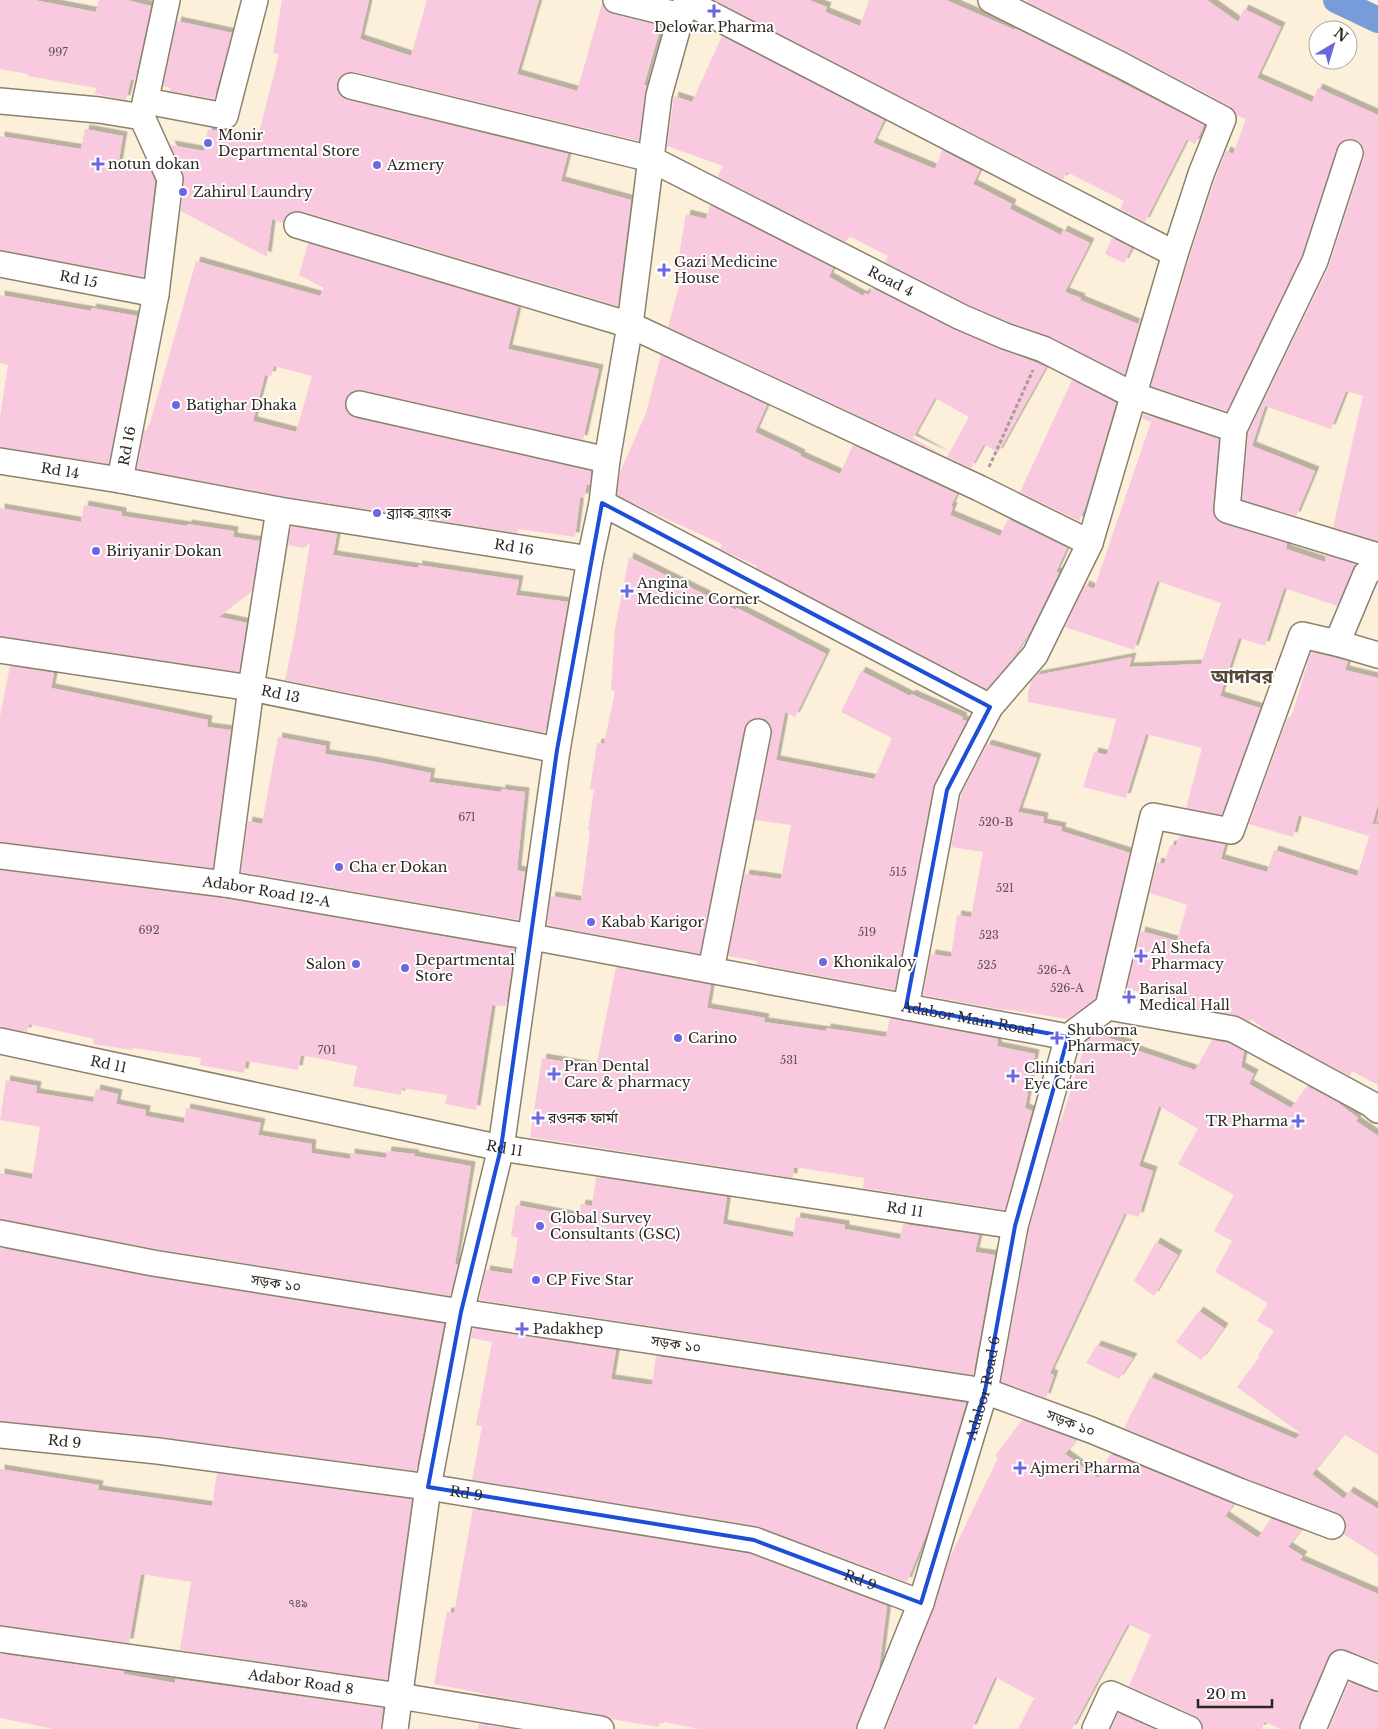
<svg xmlns="http://www.w3.org/2000/svg" width="1378" height="1729" viewBox="0 0 1378 1729" font-family="'Libre Baskerville','Noto Sans Bengali',serif">
<style>
.lines{fill:none;stroke-linecap:round;stroke-linejoin:round}
.canal{stroke:#789cd9;stroke-width:26}
.building{fill:#f8c9df;fill-rule:evenodd;filter:url(#shadow)}
.minor-casing{stroke:#8c816d;stroke-width:28}
.path{stroke:#a79e8d;stroke-width:3;stroke-dasharray:4 2.5;stroke-linecap:butt}
.minor{stroke:#fff;stroke-width:25}
.marked{fill:none;stroke:#1d4ed8;stroke-width:4;stroke-linejoin:round}
.poi-dot{fill:#6a67e1;stroke:#fff;stroke-width:2}
.labels{text-anchor:middle;dominant-baseline:central;stroke-width:4;stroke-linejoin:round;paint-order:stroke}
.number-label{font-size:11px;fill:#605050}
.poi-label{font-size:14px;fill:#2d2820;stroke:#fff;text-anchor:start}
.street-label{font-size:14px;fill:#2d2820;stroke:#fff}
.district-label{font-size:19px;font-weight:bold;fill:#544937;stroke:#fff}
</style>
<defs>
<filter id="shadow"><feDropShadow dx="4.5" dy="-4.5" stdDeviation="0" flood-color="#0004"/></filter>
</defs>
<rect width="100%" height="100%" fill="#fcf0da"/>
<g class="lines">
<path class="canal" d="M1336,0L1378,20"/>
</g>
<path class="building" d="M0,0H34L96,12L99,0H127L151,6L135,80L131,79L126,100L95,94L96,88L28,76V74L0,69Z
M282,0H369L360,39L411,56L427,0H539L517,74L577,91L602,4L606,10L613,14L661,26L644,85L647,86L639,141L354,72H347L341,76L337,83V90L341,96L348,100L568,154L561,181L631,200L618,306L301,211H294L288,214L283,223L272,219L267,257L181,211L184,181L183,174L170,145L204,151L208,129L257,141L279,54L273,53Z
M714,0H809L827,7L825,12L860,26L869,0H946L1015,30V28L1204,125L1195,144L1187,139L1145,222L1120,209L1124,201L1067,172L1063,180Z
M1028,0H1207L1238,22L1244,9L1281,27L1257,78L1312,102L1318,88L1378,115V541L1333,527L1363,396L1346,391L1331,429L1265,406L1252,446L1315,471L1296,516L1242,500L1248,433L1329,266L1364,157V150L1361,144L1355,140L1347,139L1341,142L1337,148L1302,256L1227,411L1151,386L1189,258L1215,179L1226,151L1233,154L1246,119L1236,115L1230,106L1127,52L1027,2Z
M177,21L232,33L214,99L170,91V88L163,86Z
M722,36L884,120L873,143L935,169L942,150L980,170L973,184L1012,204L1010,209L1061,235L1063,230L1090,243L1065,292L1081,298L1080,300L1138,324L1143,313L1125,375L1049,336L1010,323L967,304L885,262L888,256L849,236L846,242L717,177L723,166L667,146L674,96L692,102Z
M85,129L123,136L118,166L151,171L155,181L144,277L0,250V136L81,149Z
M710,205L833,268L829,277L863,296L865,293L869,295L872,288L955,330L1046,367L998,453L984,444L971,468L668,327L680,283L675,280L686,214L706,219ZM935,398L969,417L947,457L913,438Z
M1112,238L1132,248L1124,263L1105,254Z
M308,243L526,309L518,307L508,349L599,369L583,440L362,390H355L349,394L345,401V409L349,414L356,418L591,471L590,485L587,484L584,498H580L575,537L518,529L517,533L281,496L137,469L144,430H148L196,261L320,296L324,288L299,275ZM274,366L312,376L296,432L253,421L265,375L271,376Z
M0,295L91,311L92,308L137,316L109,464L0,447V416L8,365L0,363Z
M661,355L767,405L755,432L801,454L800,456L840,474L853,445L957,494L951,506L953,507L950,515L1000,536L1008,519L1067,548L1056,572L1059,573L1031,630L1013,658L987,689L756,568L757,566L720,549L722,544L651,512L617,495L620,472L646,413Z
M1072,380L1116,403L1086,505L1079,521L1020,492Z
M1143,414L1219,439L1213,509L1214,516L1218,521L1287,543L1286,549L1325,562L1326,555L1356,564L1337,606L1284,588L1265,646L1239,638L1220,696L1260,708L1222,815L1186,808L1202,748L1146,734L1126,798L1083,787L1094,752L1107,755L1116,719L1028,702V693L1032,680L1037,675L1132,657L1129,667L1201,664L1221,603L1157,581L1134,650L1065,627L1085,585L1094,589L1151,422L1142,418Z
M84,505L122,512V516L187,526V524L234,531L233,537L260,541L252,591L219,617L247,623L239,672L0,636V508L81,522Z
M291,526L337,534L333,555L418,568V565L519,580L516,595L568,602L545,733L285,680L295,633L310,543L304,548L288,545Z
M629,557L736,610L737,608L826,654L795,717L785,712L776,760L874,779L892,738L841,712L861,671L910,696L911,694L963,717L962,720L967,721L933,787L895,990L756,964L757,961L728,956L745,874L781,879L791,825L755,820L772,734V728L768,722L760,718H754L748,722L744,729L700,954L547,925L551,896L581,901L590,831L588,830L594,789H590L597,743L604,744L615,691L611,690L615,629Z
M1311,652L1348,661L1345,670L1378,678V804L1369,836L1299,815L1293,837L1249,824L1288,717L1291,718Z
M10,666L54,673L51,688L208,720L207,727L231,730L213,868L0,842V716Z
M278,737L326,746L325,754L371,761L431,773L429,782L501,792V789L525,792L517,870L525,872L519,920L241,872L248,821L262,824Z
M987,744L1037,758L1018,812L1044,817L1043,823L1062,827L1061,831L1130,853L1095,999L1068,1019L1004,1009V1010L923,995L931,954L951,957L957,915L971,917L983,852L951,847L961,795Z
M1373,824L1378,825V1085L1352,1071L1350,1076L1292,1045L1282,1038L1281,1039L1271,1034L1251,1019L1250,1022L1235,1015L1192,1007L1193,1004L1127,989L1141,931L1177,941L1187,905L1150,893L1157,862L1164,864L1170,845L1176,846L1179,836L1225,844L1221,859L1267,872L1274,850L1357,876Z
M0,870L223,898L515,949L506,1006L492,1005L476,1110L445,1104L447,1095L402,1088L401,1095L353,1086L357,1066L301,1055L298,1070L246,1061L244,1073L200,1065L201,1058L133,1048L132,1050L93,1044L94,1039L29,1024L27,1032L0,1027Z
M616,967L711,985L707,1008L765,1018L764,1022L826,1031V1028L886,1037L890,1018L998,1039L997,1046L1035,1054L1025,1108L1032,1111L1005,1210L863,1188L864,1178L794,1167L793,1178L530,1137L542,1058L596,1067Z
M1096,1034L1128,1044L1127,1047L1195,1070L1212,1040L1228,1043L1244,1051L1241,1067L1254,1074L1249,1084L1291,1108L1307,1086L1337,1102L1358,1118L1356,1121L1378,1136V1455L1344,1434L1312,1474L1344,1499L1349,1491L1378,1509V1556L1343,1534L1346,1531V1523L1343,1517L1337,1513L1244,1478L1124,1428L1150,1377L1296,1439L1300,1433L1237,1387L1260,1356L1258,1355L1274,1331L1257,1321L1268,1303L1215,1272L1232,1241L1214,1231L1234,1195L1178,1164L1198,1129L1159,1106L1139,1166L1153,1171L1139,1217L1125,1213L1050,1373L1054,1375L1046,1398L1001,1382L1029,1229L1059,1121H1061L1086,1041Z
M6,1080L37,1086L36,1093L93,1102L96,1089L118,1094L116,1104L146,1110L145,1116L184,1123L186,1108L261,1123L258,1135L312,1144L311,1153L350,1159V1153L386,1158L387,1151L415,1154L414,1156L471,1166L455,1264L458,1265L450,1296L156,1249L0,1219V1173L32,1179L40,1127L0,1120Z
M596,1177L727,1197L723,1224L793,1237L796,1217L845,1225V1229L900,1239L903,1224L979,1235L975,1252L995,1255L973,1375L479,1300L486,1270L512,1274L518,1238L511,1236L516,1205L579,1217L581,1204L592,1206Z
M1156,1242L1178,1255L1154,1296L1134,1281Z
M0,1248L151,1277L444,1324L416,1471L160,1437L0,1421Z
M1199,1311L1224,1328L1201,1360L1176,1342Z
M473,1328L616,1350L611,1379L652,1385L656,1356L966,1403L930,1525L907,1582L756,1526L472,1480L482,1426L476,1425L492,1342L471,1338Z
M1097,1345L1133,1358L1119,1379L1086,1363Z
M1022,1420L1076,1440L1065,1454L1098,1478L1110,1454L1234,1504L1225,1516L1258,1538L1271,1518L1301,1530L1288,1547L1303,1556L1300,1560L1378,1594V1662L1346,1650L1339,1649L1332,1652L1328,1657L1300,1723L1299,1729H1281L1264,1722L1262,1729H1203L1201,1721L1195,1716L1129,1686L1151,1635L1128,1624L1072,1729H1018L1034,1698L995,1677L972,1729H886L934,1608L949,1559L998,1458L995,1456Z
M0,1469L99,1485L98,1490L212,1506L217,1473L412,1499L387,1680L180,1650L191,1582L141,1574L129,1643L0,1625Z
M473,1509L750,1554L887,1606L879,1669L856,1729H698L660,1721L659,1727L611,1719L603,1715L485,1695V1694L434,1684L447,1612L454,1613Z
M0,1654L124,1671V1674L175,1683V1679L383,1708L381,1729H54L0,1718Z
M1349,1682L1378,1692V1729H1329Z
M1118,1713L1154,1729H1111Z
M479,1724L512,1729H478Z"/>
<g class="lines">
<g class="minor-casing">
<g id="minor">
<path d="M616,0L681,16"/>
<path d="M687,2L1175,254"/>
<path id="s1" d="M351,86L651,159L961,317L1005,336L1043,349L1133,395L1234,429"/>
<path id="s2" d="M0,101L99,110L142,117L170,179L156,294L120,480L279,510L590,559"/>
<path d="M146,101L225,116L255,0"/>
<path d="M142,117L167,0"/>
<path d="M1350,153L1315,261L1234,429L1227,510L1378,556"/>
<path d="M297,225L630,325L979,488L1090,543"/>
<path id="s3" d="M0,264L156,294"/>
<path d="M359,404L607,460"/>
<path id="s4" d="M0,461L120,480"/>
<path d="M602,503L990,707"/>
<path d="M1337,643L1378,655"/>
<path id="s5" d="M0,650L251,688L557,750"/>
<path id="s6" d="M0,856L225,884L532,937L1068,1037L1108,1007L1233,1029L1371,1104L1378,1110"/>
<path d="M225,884L251,688L279,510"/>
<path d="M711,970L758,732"/>
<path d="M906,1007L947,790L990,707L1035,655L1090,543L1175,254L1201,174L1223,119L1121,65L991,0"/>
<path d="M1108,1007L1153,816L1231,831L1302,635L1337,643L1366,574L1378,564"/>
<path id="s7" d="M0,1041L501,1148L1015,1226"/>
<path d="M0,1233L153,1263L461,1312L985,1391L1091,1430L1239,1491L1332,1526"/>
<path id="s8" d="M0,1435L158,1451L428,1487L754,1540L921,1603"/>
<path id="s9" d="M0,1639L400,1696L601,1729"/>
<path d="M395,1729L428,1487L461,1312L501,1148L557,750L590,559L602,503L607,460L630,325L659,95L681,16L687,0"/>
<path id="s10" d="M870,1729L921,1603L985,1391L1015,1226L1068,1037"/>
<path d="M1095,1729L1111,1694L1189,1729"/>
<path d="M1313,1729L1341,1663L1378,1678"/>
</g>
</g>
<path class="path" d="M989,467L1033,370"/>
<use href="#minor" class="minor"/>
</g>
<path class="marked" d="M602,503L990,707L947,790L906,1007L1068,1037L1015,1226L985,1391L921,1603L754,1540L428,1487L461,1312L501,1148L557,750Z"/>
<g class="poi-dot">
<path d="M711.5 3.5h5v5h5v5h-5v5h-5v-5h-5v-5h5z"/>
<circle cx="208" cy="143" r="5"/>
<path d="M95.5 156.5h5v5h5v5h-5v5h-5v-5h-5v-5h5z"/>
<circle cx="377" cy="165" r="5"/>
<circle cx="183" cy="192" r="5"/>
<path d="M661.5 262.5h5v5h5v5h-5v5h-5v-5h-5v-5h5z"/>
<circle cx="176" cy="405" r="5"/>
<circle cx="377" cy="513" r="5"/>
<circle cx="96" cy="551" r="5"/>
<path d="M624.5 583.5h5v5h5v5h-5v5h-5v-5h-5v-5h5z"/>
<circle cx="339" cy="867" r="5"/>
<circle cx="591" cy="922" r="5"/>
<path d="M1138.5 948.5h5v5h5v5h-5v5h-5v-5h-5v-5h5z"/>
<circle cx="823" cy="962" r="5"/>
<circle cx="356" cy="964" r="5"/>
<circle cx="405" cy="968" r="5"/>
<path d="M1126.5 989.5h5v5h5v5h-5v5h-5v-5h-5v-5h5z"/>
<circle cx="678" cy="1038" r="5"/>
<path d="M1054.5 1030.5h5v5h5v5h-5v5h-5v-5h-5v-5h5z"/>
<path d="M551.5 1066.5h5v5h5v5h-5v5h-5v-5h-5v-5h5z"/>
<path d="M1010.5 1068.5h5v5h5v5h-5v5h-5v-5h-5v-5h5z"/>
<path d="M535.5 1110.5h5v5h5v5h-5v5h-5v-5h-5v-5h5z"/>
<path d="M1295.5 1113.5h5v5h5v5h-5v5h-5v-5h-5v-5h5z"/>
<circle cx="540" cy="1226" r="5"/>
<circle cx="536" cy="1280" r="5"/>
<path d="M519.5 1321.5h5v5h5v5h-5v5h-5v-5h-5v-5h5z"/>
<path d="M1017.5 1460.5h5v5h5v5h-5v5h-5v-5h-5v-5h5z"/>
</g>
<g class="labels">
<g class="number-label">
<text x="58" y="52">997</text>
<text x="467" y="817">671</text>
<text x="996" y="822">520-B</text>
<text x="898" y="872">515</text>
<text x="1005" y="888">521</text>
<text x="149" y="930">692</text>
<text x="867" y="932">519</text>
<text x="989" y="935">523</text>
<text x="987" y="965">525</text>
<text x="1054" y="970">526-A</text>
<text x="1067" y="988">526-A</text>
<text x="327" y="1050">701</text>
<text x="789" y="1060">531</text>
<text x="298" y="1603">৭৪৯</text>
</g>
<g class="poi-label">
<text x="714" y="27" text-anchor="middle">Delowar Pharma</text>
<text x="218" y="135">Monir<tspan x="218" dy="16">Departmental Store</tspan></text>
<text x="108" y="164">notun dokan</text>
<text x="387" y="165">Azmery</text>
<text x="193" y="192">Zahirul Laundry</text>
<text x="674" y="262">Gazi Medicine<tspan x="674" dy="16">House</tspan></text>
<text x="186" y="405">Batighar Dhaka</text>
<text x="387" y="513">ব্র্যাক ব্যাংক</text>
<text x="106" y="551">Biriyanir Dokan</text>
<text x="637" y="583">Angina<tspan x="637" dy="16">Medicine Corner</tspan></text>
<text x="349" y="867">Cha er Dokan</text>
<text x="601" y="922">Kabab Karigor</text>
<text x="1151" y="948">Al Shefa<tspan x="1151" dy="16">Pharmacy</tspan></text>
<text x="415" y="960">Departmental<tspan x="415" dy="16">Store</tspan></text>
<text x="833" y="962">Khonikaloy</text>
<text x="346" y="964" text-anchor="end">Salon</text>
<text x="1139" y="989">Barisal<tspan x="1139" dy="16">Medical Hall</tspan></text>
<text x="1067" y="1030">Shuborna<tspan x="1067" dy="16">Pharmacy</tspan></text>
<text x="688" y="1038">Carino</text>
<text x="564" y="1066">Pran Dental<tspan x="564" dy="16">Care &amp; pharmacy</tspan></text>
<text x="1024" y="1068">Clinicbari<tspan x="1024" dy="16">Eye Care</tspan></text>
<text x="548" y="1118">রওনক ফার্মা</text>
<text x="1288" y="1121" text-anchor="end">TR Pharma</text>
<text x="550" y="1218">Global Survey<tspan x="550" dy="16">Consultants (GSC)</tspan></text>
<text x="546" y="1280">CP Five Star</text>
<text x="533" y="1329">Padakhep</text>
<text x="1030" y="1468">Ajmeri Pharma</text>
</g>
<g class="street-label">
<text stroke="none"><textPath href="#s3" startOffset="80">Rd 15</textPath></text>
<text stroke="none"><textPath href="#s1" startOffset="578">Road 4</textPath></text>
<text transform="translate(127 446) rotate(-79)">Rd 16</text>
<text stroke="none"><textPath href="#s4" startOffset="61">Rd 14</textPath></text>
<text stroke="none"><textPath href="#s2" startOffset="916">Rd 16</textPath></text>
<text stroke="none"><textPath href="#s5" startOffset="284">Rd 13</textPath></text>
<text stroke="none"><textPath href="#s6" startOffset="269">Adabor Road 12-A</textPath></text>
<text stroke="none"><textPath href="#s6" startOffset="982">Adabor Main Road</textPath></text>
<text stroke="none"><textPath href="#s7" startOffset="111">Rd 11</textPath></text>
<text stroke="none"><textPath href="#s7" startOffset="516">Rd 11</textPath></text>
<text stroke="none"><textPath href="#s7" startOffset="921">Rd 11</textPath></text>
<text transform="translate(276 1283) rotate(9)">সড়ক ১০</text>
<text transform="translate(676 1344) rotate(9)">সড়ক ১০</text>
<text stroke="none"><textPath href="#s10" startOffset="360">Adabor Road 6</textPath></text>
<text transform="translate(1071 1423) rotate(21)">সড়ক ১০</text>
<text stroke="none"><textPath href="#s8" startOffset="65">Rd 9</textPath></text>
<text stroke="none"><textPath href="#s8" startOffset="470">Rd 9</textPath></text>
<text stroke="none"><textPath href="#s8" startOffset="875">Rd 9</textPath></text>
<text stroke="none"><textPath href="#s9" startOffset="304">Adabor Road 8</textPath></text>
</g>
<g class="district-label">
<text x="1242" y="676">আদাবর</text>
</g>
</g>
<g transform="translate(1333 45) rotate(38)"><circle r="24" fill="#ffffff" stroke="#aba9a6"/>
<path d="M0-4L9 19L0 12L-9 19Z" fill="#6a67e1"/>
<text y="-8" font-size="14" font-weight="bold" text-anchor="middle" fill="#2d2820">N</text>
</g>
<path d="M1198 1699v8h74v-8" fill="none" stroke="#2d2820" stroke-width="2.5"/>
<text x="1206" y="1699" font-size="15" fill="#2d2820" stroke="#ffffff" stroke-width="4" paint-order="stroke">20 m</text>
</svg>
